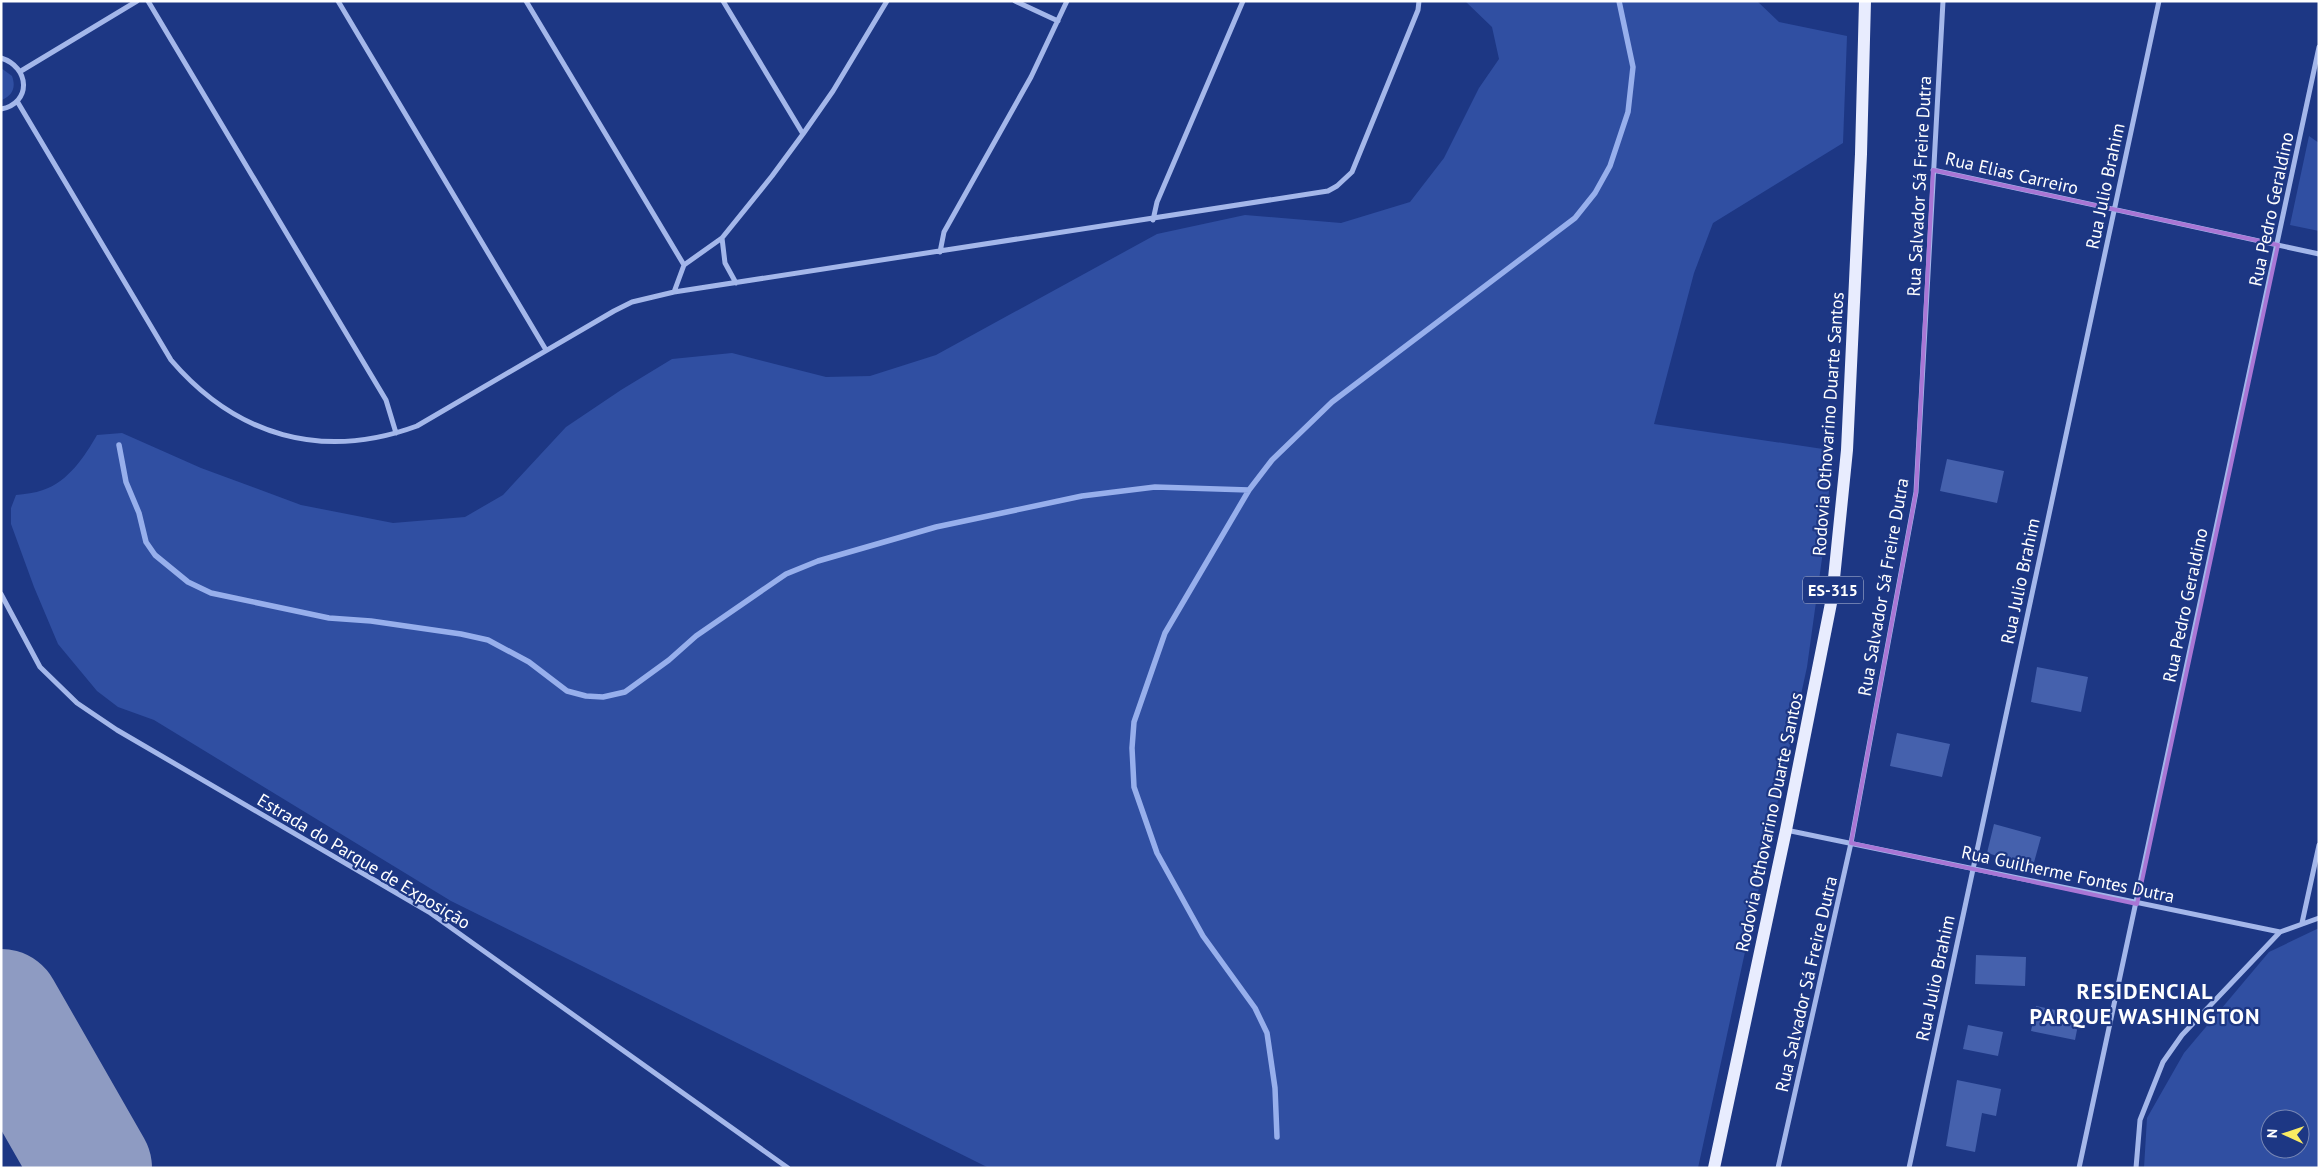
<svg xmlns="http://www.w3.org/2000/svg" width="2320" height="1169" viewBox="0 0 2320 1169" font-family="'PT Sans',sans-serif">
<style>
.green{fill:#304fa2;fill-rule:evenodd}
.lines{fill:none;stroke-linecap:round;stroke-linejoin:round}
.stream{stroke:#97afec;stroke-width:5.5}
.runway{stroke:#8e9bc2;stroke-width:120}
.building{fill:#4561ad}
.minor{stroke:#a4b7ea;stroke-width:5}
.primary{stroke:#e8ecfe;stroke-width:12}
.marked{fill:none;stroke:#a976d5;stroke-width:4;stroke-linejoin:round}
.labels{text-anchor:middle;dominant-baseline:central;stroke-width:4.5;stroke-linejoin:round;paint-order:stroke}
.shield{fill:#1d3784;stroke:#bbc3da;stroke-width:1}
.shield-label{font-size:16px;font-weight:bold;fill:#fff}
.street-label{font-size:18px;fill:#fff;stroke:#1d3784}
.district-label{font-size:22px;font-weight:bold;letter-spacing:1px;fill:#fff;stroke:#1d3784}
</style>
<rect width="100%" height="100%" fill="#1d3784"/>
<path class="green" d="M1465,1H1757L1779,22L1847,36L1843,143L1713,223L1694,273L1654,424L1823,449L1829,489L1828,515L1807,667L1698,1168H989L451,901L154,720L118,707L97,691L58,644L34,587L11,524V508L16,495C25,494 35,493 43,490C68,482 85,456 97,435L122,433L201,468L301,505L393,523L465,517L503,495L566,427L621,390L672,359L732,353L826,377L870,376L936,355L1157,234L1245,215L1341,223L1410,202L1444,158L1479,88L1499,59L1492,27Z
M1,68L12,76C16,87 13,95 2,100Z
M2309,136L2319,143V231L2290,225Z
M2319,928V1168H2144L2147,1118L2184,1053L2269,952ZM2270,1119H2300V1149H2270Z"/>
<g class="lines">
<path class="stream" d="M119,445L126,482L139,513L146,542L155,555L188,582L211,593L329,618L371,621L461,634L488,640L529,662L567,691L586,696L603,697L625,692L669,660L696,636L786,574L818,561L936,527L1082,496L1155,487L1249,490
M1277,1137L1275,1088L1267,1033L1255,1008L1203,936L1157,853L1134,787L1132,748L1134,722L1165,633L1249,490L1272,460L1332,402L1575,218L1595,193L1610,166L1628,112L1633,67L1619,1"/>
<path class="runway" d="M1,1009L92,1168"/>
</g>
<path class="building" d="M1947,459L2004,471L1997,503L1940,491Z
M2037,667L2088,677L2081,712L2031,702Z
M1897,733L1950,744L1942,777L1890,766Z
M1994,824L2041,837L2033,866L1987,853Z
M1976,955L2026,957L2025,986L1975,984Z
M2036,1006L2080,1015L2075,1040L2031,1031Z
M1968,1025L2003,1032L1998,1056L1963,1049Z
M1957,1080L2001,1089L1996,1116L1982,1113L1975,1152L1946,1146Z"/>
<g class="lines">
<path class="minor" d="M148,1L386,400L396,433
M338,1L546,350
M526,1L684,265
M723,1L803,134
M1015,1L1058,21
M1,58C30,67 32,103 1,109
M21,71L137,1
M17,101L171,360C236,436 322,461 417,426L614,311L632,302L674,292L1328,191L1337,186L1352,172L1418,10L1419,1
M1933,170L2319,254
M1153,220L1157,202L1243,1
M722,238L725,263L736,283
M940,252L944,232L1031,77L1067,1
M674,292L684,265L722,238L772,176L803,134L833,91L887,1
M1,594L40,667L77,703L117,730L429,912L788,1168
M1786,830L2280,932
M2302,923L2319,845
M1778,1168L1851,843L1916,492L1943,1
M1909,1168L2159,1
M2079,1168L2319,47
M2136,1168L2140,1120L2163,1062L2182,1035L2280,932L2319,918"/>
<path class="primary" d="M1714,1168L1786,830L1832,598L1847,450L1861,154L1865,1"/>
</g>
<path class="marked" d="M1933,170L2278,245L2137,904L1851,843L1916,492Z"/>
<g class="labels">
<rect class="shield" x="1803" y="576.5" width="60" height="27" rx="4"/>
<g class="shield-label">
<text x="1833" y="590">ES-315</text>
</g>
<g class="street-label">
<text transform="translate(2012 173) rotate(13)">Rua Elias Carreiro</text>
<text transform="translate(1919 186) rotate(-87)">Rua Salvador Sá Freire Dutra</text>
<text transform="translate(2105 186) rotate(-78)">Rua Julio Brahim</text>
<text transform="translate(2271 209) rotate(-78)">Rua Pedro Geraldino</text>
<text transform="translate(1828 424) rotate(-86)">Rodovia Othovarino Duarte Santos</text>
<text transform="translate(2020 581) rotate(-78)">Rua Julio Brahim</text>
<text transform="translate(1883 587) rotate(-80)">Rua Salvador Sá Freire Dutra</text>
<text transform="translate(2185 605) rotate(-78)">Rua Pedro Geraldino</text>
<text transform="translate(1769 822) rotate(-78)">Rodovia Othovarino Duarte Santos</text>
<text transform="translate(364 861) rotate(31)">Estrada do Parque de Exposição</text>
<text transform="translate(2068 874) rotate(12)">Rua Guilherme Fontes Dutra</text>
<text transform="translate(1935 978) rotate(-78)">Rua Julio Brahim</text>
<text transform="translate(1806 984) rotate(-77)">Rua Salvador Sá Freire Dutra</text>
</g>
<g class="district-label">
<text x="2145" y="991">RESIDENCIAL<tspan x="2145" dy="25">PARQUE WASHINGTON</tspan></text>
</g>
</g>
<rect width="2320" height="1169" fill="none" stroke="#ffffff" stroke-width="5"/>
<g transform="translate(2285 1134) rotate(273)"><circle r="24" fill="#1d3784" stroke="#7787b5"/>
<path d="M0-4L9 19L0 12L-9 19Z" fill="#faeb62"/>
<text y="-8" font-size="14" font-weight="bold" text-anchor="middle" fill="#ffffff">N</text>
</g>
</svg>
